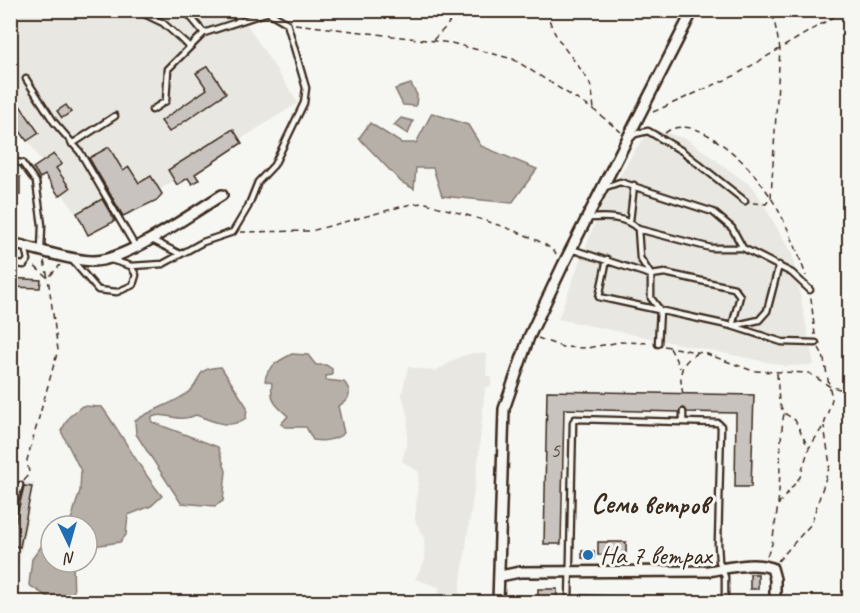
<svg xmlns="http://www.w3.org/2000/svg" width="860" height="613" viewBox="0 0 860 613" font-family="Caveat,sans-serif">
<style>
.built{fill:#e8e7e2}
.water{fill:#b6b0a9;stroke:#857a71;stroke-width:1.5}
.building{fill:#c8c3be;stroke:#3b2a1e;stroke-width:1.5}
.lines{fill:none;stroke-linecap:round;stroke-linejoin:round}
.service-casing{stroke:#3b2a1e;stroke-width:9}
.minor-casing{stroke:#3b2a1e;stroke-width:14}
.path{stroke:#3b2a1e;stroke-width:1.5;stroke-dasharray:6 4.5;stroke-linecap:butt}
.service{stroke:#f6f6f2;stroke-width:4.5}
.minor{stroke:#f6f6f2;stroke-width:9}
.poi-dot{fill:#1f6fb2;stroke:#f6f6f2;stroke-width:2}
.labels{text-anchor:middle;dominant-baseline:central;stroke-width:6;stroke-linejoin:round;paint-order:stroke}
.number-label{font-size:22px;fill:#5e5046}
.poi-label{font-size:26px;fill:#3b2a1e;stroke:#f6f6f2;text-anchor:start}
.neighbourhood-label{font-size:27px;font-weight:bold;fill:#3b2a1e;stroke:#f6f6f2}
</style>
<rect width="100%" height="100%" fill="#f6f6f2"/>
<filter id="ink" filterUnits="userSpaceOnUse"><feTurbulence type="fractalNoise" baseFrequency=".0167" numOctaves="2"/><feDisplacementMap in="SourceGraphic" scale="12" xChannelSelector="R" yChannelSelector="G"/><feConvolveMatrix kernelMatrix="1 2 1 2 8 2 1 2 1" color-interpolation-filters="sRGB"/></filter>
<g filter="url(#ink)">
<path class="built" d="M10,11H238L298,103L89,234L11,115Z
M652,129L687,139L754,188L792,254L814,365L787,366L558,319L601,207L635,150Z
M474,353L487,354L486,376H491V387H485L478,462L458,602H438L439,587L415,579L425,561L424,538L415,520L419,472L402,461L407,443L408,417L402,394L408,367L435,371L462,356Z
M10,481L34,483L12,602H10Z"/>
<path class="water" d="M411,84L417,95L416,106L403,105L395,89Z
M432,113L468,125L481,146L537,169L512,203L442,196L433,168H416L414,189L401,182L359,138L370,123L401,143H416Z
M401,118L413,121L408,134L394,125Z
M292,354L308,355L316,365H326L332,369V375L326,376V380L344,382C353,392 350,400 338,406L344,433C336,440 323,442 313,440L306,427H285L281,424L288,416C275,405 270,401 272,383L265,381C266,367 280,360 292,354Z
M221,367L247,407L246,418C229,430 215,422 196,415C177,424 168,411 152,417V422L218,447L226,471L223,501L215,506L181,503L136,434L135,421C151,409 175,404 190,391C203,379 194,368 221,367Z
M82,406L102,407C123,436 139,468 162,496L151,506L128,515L126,535L120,542L87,547V526H69L80,491L81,471L61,431L69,417Z
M43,544H51V562H73L74,602H55L29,585L32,559Z"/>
<path class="building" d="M208,66L226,93L169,132L161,121L207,89L196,73Z
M10,91L39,133L27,141L10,117Z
M66,105L71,112L62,118L57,111Z
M233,129L242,143L195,174L199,180L192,184L188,178L177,185L168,170Z
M109,147L123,171L129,167L139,183L151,176L162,194L157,200L123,216L89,158Z
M54,154L62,164L56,168L70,188L59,196L45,175L40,178L33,168Z
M10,177H20V195H10Z
M102,199L115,221L88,235L77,213Z
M10,278L41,280L40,288L10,287Z
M547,391L754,395L751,487H735L736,413L687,412L684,408L679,412L564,409L561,544H544Z
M24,486L32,487L20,547L10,545Z
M598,542H626V556L598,555Z
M582,551H594V559L582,558Z
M750,574H758V589H750Z
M538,589H557V603H538Z
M582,595L612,596V603H582Z"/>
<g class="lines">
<g class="service-casing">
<path id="service" d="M136,10L163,23L190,47
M232,10L240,21
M26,79L54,122L80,152L135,246
M152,110L166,101L168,69L204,33
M631,138L635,134L648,131L682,151L745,201
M72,144L115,116
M10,161L22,163L36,182L42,225L41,250
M603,188L620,182L713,212L732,228L743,248
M589,218C606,217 625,216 638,229L711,248H743L792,273L810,290
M630,221L634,185
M638,229L640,258L651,275V298L660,310L658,344
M150,239L180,254
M571,249L651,275L665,273L734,288L740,296L732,326L759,320L767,311L779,265
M607,259L599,297L732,326L782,342L816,343
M72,260L98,290L117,292L133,285L136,275L131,266
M111,260L131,266L163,264L203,242L233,232L248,207L258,182L274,165L304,103L306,88L287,23L268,12L204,33L185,10
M10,263L24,265L28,260L25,246
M683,422V412
M10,517L20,485
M569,602L573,422L575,419L718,423L721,426L718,544L719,561L725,577V602"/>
</g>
<g class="minor-casing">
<path id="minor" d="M10,243C36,248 65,260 92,261C125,262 192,213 222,195
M500,576L520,572L708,571C729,568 751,561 772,568L775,579V602
M498,602L504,409L529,337L563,265L693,10"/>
</g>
<path class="path" d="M547,10C552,41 575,57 589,82C593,90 593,102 594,110
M295,24L451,43L513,59L594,110L621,132
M433,40L446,27L457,10
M653,112L734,76L845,10
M665,133C677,123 695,127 708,135C762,168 786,217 806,276
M753,203L766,204L771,197L780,49L772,10
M240,232L311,231L411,204L426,203C453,212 543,234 556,254
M44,261L48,278L60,265
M811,298L815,335
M538,338L562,347L587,348L620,342L651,343
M664,346L707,354L753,371L809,373L829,386L850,392
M670,348L680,368
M777,373L779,403L784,413L795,420L808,447
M683,394C679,374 679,364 697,353
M24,481L29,473L27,460L58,350L48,278L33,265
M778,504C781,473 779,444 784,413
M767,556L772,544L778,505L800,477L809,448L824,425L832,399L823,355L819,348
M778,561L811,524L830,465L824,426"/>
<use href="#service" class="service"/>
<use href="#minor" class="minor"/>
</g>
</g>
<circle class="poi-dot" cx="588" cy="555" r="6"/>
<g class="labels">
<g class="number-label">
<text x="555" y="450">5</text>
</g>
<g class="poi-label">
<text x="600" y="555">На 7 ветрах</text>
</g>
<g class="neighbourhood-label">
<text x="650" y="504">Семь ветров</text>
</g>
</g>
<rect width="860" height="613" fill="none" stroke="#f6f6f2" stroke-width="36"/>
<rect x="18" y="18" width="824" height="577" fill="none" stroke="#3b2a1e" stroke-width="2" filter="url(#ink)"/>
<g transform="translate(69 544) rotate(175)"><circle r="28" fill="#f6f6f2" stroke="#aba49d" stroke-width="1.5"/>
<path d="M0-4.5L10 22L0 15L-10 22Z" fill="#1f6fb2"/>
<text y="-9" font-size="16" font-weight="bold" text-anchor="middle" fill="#3b2a1e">N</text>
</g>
</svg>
